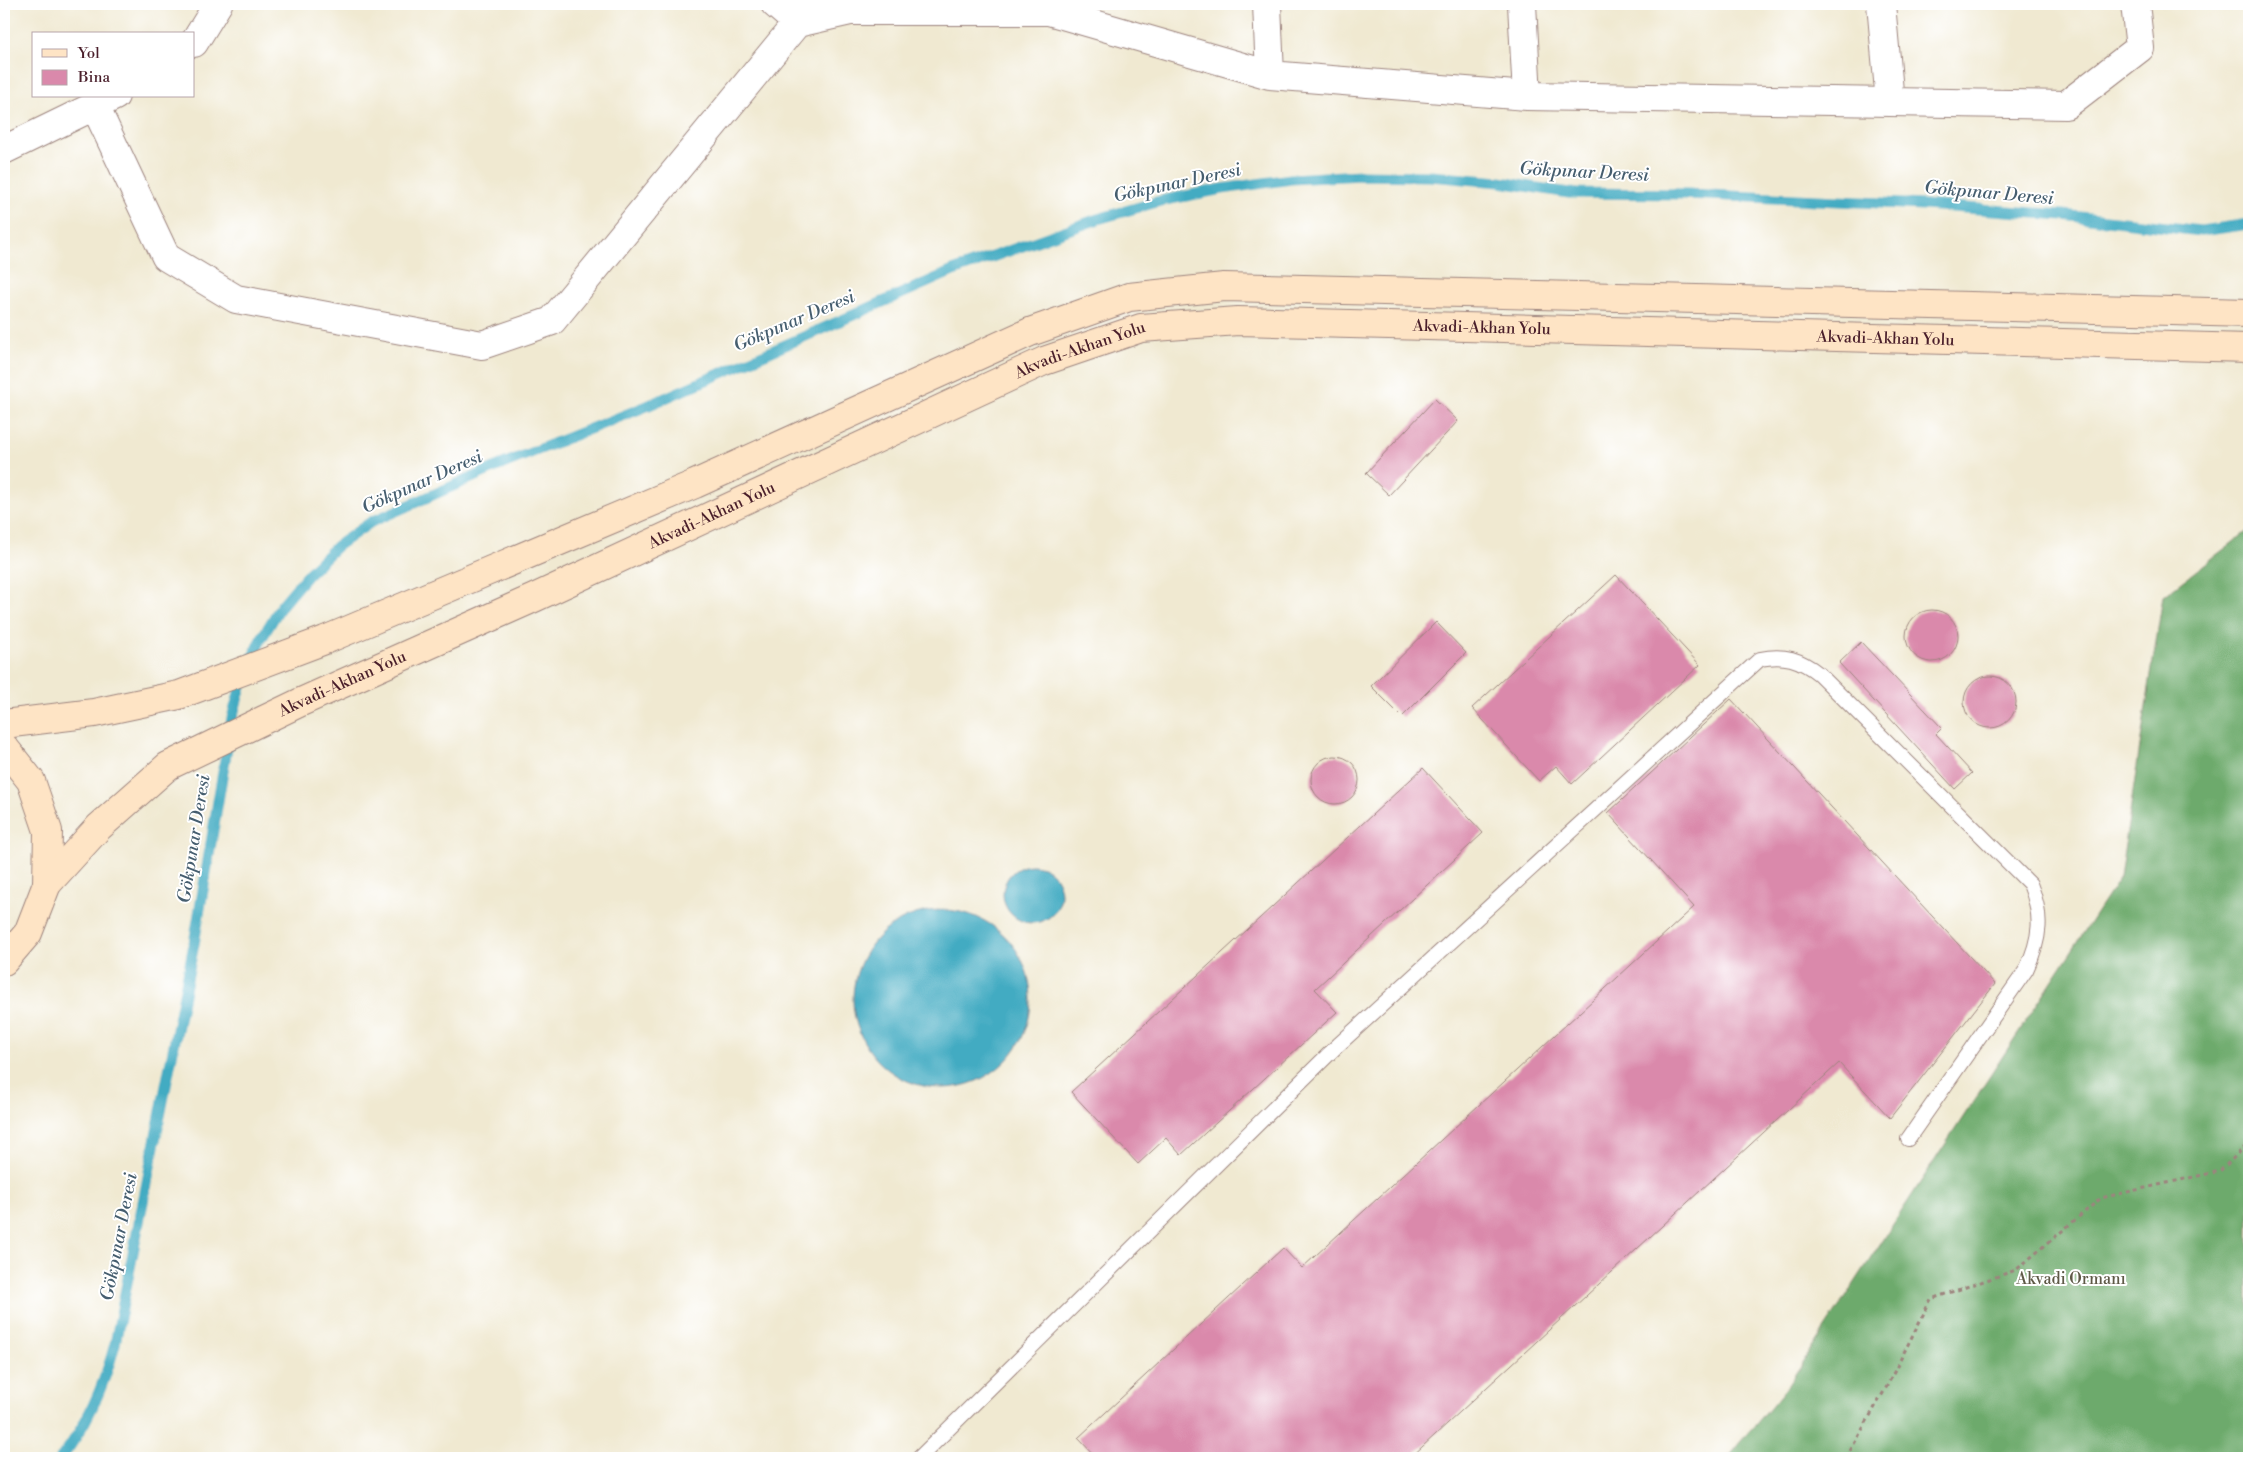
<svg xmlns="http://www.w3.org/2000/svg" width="2253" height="1462" viewBox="0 0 2253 1462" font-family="'Libre Bodoni',serif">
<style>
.forest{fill:#6daa6c;stroke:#5c644c}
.water{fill:#42abc2;stroke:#466576}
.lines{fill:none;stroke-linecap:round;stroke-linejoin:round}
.stream{stroke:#42abc2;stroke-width:11}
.building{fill:#da89ab}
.service-casing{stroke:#9d847e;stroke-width:16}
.minor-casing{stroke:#9d847e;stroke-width:30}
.secondary-casing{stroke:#9d847e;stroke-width:30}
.path{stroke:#9d847e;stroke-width:3;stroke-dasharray:4 4;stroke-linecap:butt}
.service{stroke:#fff;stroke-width:14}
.minor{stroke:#fff;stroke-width:28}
.secondary{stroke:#fee4c5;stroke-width:28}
.labels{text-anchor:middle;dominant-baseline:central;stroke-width:4;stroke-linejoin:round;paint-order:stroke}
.street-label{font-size:16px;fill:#4a1f2b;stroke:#fff}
.park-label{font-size:16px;fill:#5f5947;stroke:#fff}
.water-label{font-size:18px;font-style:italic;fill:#465e6f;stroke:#fff}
</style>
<rect width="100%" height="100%" fill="#fff"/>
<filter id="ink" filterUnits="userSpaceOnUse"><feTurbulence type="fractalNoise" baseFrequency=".02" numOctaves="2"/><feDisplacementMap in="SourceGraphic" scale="10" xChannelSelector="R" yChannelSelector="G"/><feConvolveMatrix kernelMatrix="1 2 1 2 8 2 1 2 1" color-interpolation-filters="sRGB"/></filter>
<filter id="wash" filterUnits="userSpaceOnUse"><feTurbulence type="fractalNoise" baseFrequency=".0096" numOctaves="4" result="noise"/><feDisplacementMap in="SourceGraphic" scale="20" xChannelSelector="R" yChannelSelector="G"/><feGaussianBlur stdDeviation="1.12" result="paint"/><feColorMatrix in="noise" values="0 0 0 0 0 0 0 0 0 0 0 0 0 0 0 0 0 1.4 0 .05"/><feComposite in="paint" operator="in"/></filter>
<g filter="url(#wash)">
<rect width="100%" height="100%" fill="#f0e9d1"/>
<path class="forest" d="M2249,530V1458H1728L1786,1388L2120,877L2163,596Z"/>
<path class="water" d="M1003 894a29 29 0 1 1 58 0a29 29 0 1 1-58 0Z
M853 999a89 89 0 1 1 178 0a89 89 0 1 1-178 0Z"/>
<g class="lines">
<path class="stream" d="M61,1458C88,1424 104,1386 115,1344L194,944L232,718L243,679L260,641L281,606L308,574L337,546L371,522L503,464L647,406L953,271L1098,219L1160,201L1222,189L1291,179L1361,175L1430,176L1500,182L1569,193L1687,194L1924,205L2063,215L2201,231L2249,224"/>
</g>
<g id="blocks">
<path class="building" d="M1435,399L1458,421L1389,495L1366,473Z
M1616,575L1700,665L1572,784L1556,766L1539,781L1472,708Z
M1906 636a26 26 0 1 1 52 0a26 26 0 1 1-52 0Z
M1436,622L1466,653L1402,717L1371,686Z
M1861,642L1942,728L1936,734L1972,773L1955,789L1839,663Z
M1964 702a26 26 0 1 1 52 0a26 26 0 1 1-52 0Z
M1731,699L1995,984L1890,1118L1839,1063L1410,1458H1097L1078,1438L1283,1248L1302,1268L1694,907L1608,813Z
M1311 780a24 24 0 1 1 48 0a24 24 0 1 1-48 0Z
M1423,768L1483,833L1315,989L1337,1012L1181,1155L1166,1138L1138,1164L1071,1092Z"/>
</g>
</g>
<g filter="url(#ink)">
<use href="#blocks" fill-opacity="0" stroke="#9d847e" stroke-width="1"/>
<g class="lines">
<g class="service-casing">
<path id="service" d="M919,1458L1336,1047L1760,659C1784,654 1800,659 1819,674L2030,884C2043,916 2041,938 2026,970L1908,1139"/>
</g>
<g class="minor-casing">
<path id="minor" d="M775,4L797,23L850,11H1049L1270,75L1527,96L1890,102L2066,105L2140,48L2135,4
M1267,4L1270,75
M1522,4L1527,96
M1881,4L1890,102
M194,43L218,4
M95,106L166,257L236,299L482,345L552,321L797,23
M4,150L115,96"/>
</g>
<g class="secondary-casing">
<g id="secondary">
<path d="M4,724L94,713L179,695L325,640L695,484L1030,332L1129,297L1224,287L2249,313"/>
<path d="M4,747L31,781L48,831L47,884L28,933L4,961"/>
<path id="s1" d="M47,884L99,827L168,766L301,702L534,598L1044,361L1141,328L1238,321L2249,348"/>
</g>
</g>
<path class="path" d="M1846,1458L1887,1386L1931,1299L2016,1270L2101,1198L2220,1171L2249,1143"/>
<use href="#service" class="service"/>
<use href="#minor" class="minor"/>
<use href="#secondary" class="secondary"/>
</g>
</g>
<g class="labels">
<g class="street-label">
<text stroke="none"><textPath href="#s1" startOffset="1578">Akvadi-Akhan Yolu</textPath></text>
<text stroke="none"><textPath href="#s1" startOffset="1982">Akvadi-Akhan Yolu</textPath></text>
<text stroke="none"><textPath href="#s1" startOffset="1172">Akvadi-Akhan Yolu</textPath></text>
<text stroke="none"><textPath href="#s1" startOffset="768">Akvadi-Akhan Yolu</textPath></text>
<text stroke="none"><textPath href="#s1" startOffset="362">Akvadi-Akhan Yolu</textPath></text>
</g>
<g class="park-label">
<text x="2071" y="1279">Akvadi Ormanı</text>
</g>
<g class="water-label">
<text transform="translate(1584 172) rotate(3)">Gökpınar Deresi</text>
<text transform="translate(1177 183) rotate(-12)">Gökpınar Deresi</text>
<text transform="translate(1989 193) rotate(5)">Gökpınar Deresi</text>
<text transform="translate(794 321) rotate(-23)">Gökpınar Deresi</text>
<text transform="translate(422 482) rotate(-24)">Gökpınar Deresi</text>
<text transform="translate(194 839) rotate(-81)">Gökpınar Deresi</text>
<text transform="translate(119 1237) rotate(-79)">Gökpınar Deresi</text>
</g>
</g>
<rect width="2253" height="1462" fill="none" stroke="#fff" stroke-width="20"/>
<rect x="32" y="32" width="162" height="65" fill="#ffffff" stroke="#b7a5aa"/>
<rect x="42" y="49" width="25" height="8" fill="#fee4c5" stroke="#b7a5aa"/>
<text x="78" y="58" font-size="15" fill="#4a1f2b">Yol</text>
<rect x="42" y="70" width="25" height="15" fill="#da89ab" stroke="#b7a5aa"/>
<text x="78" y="82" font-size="15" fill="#4a1f2b">Bina</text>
</svg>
